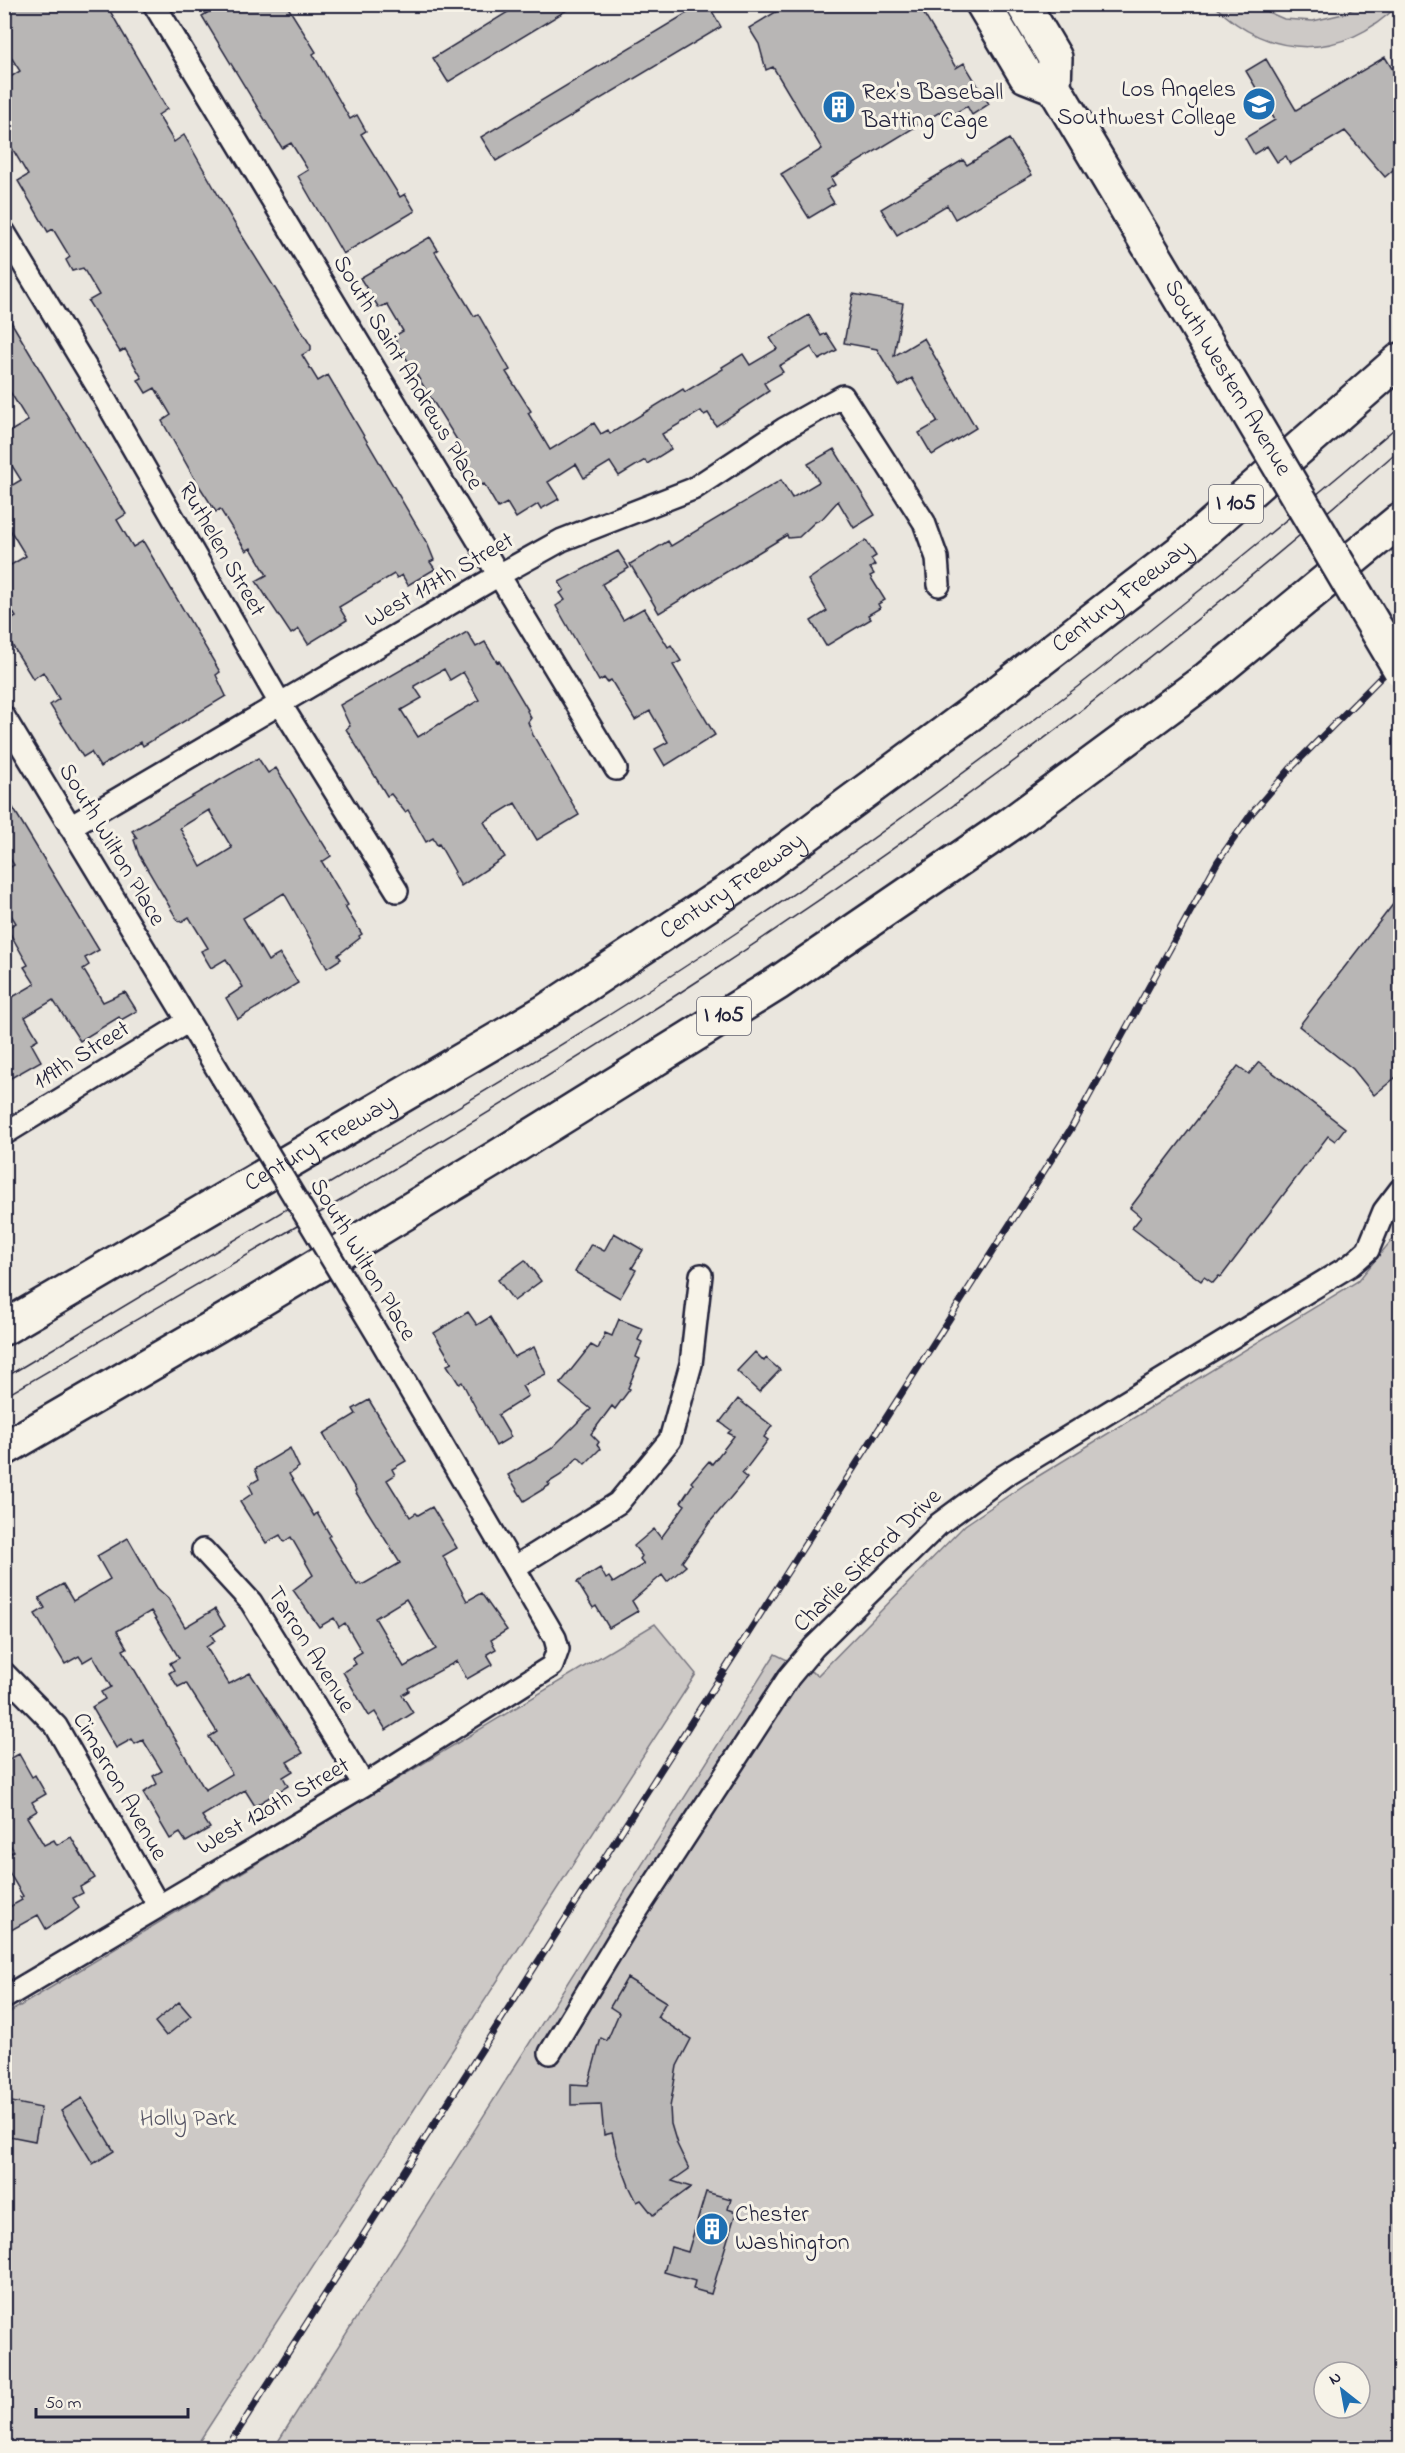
<svg xmlns="http://www.w3.org/2000/svg" width="1405" height="2453" viewBox="0 0 1405 2453" font-family="'Indie Flower',sans-serif">
<style>
.green{fill:#cdc9c6;stroke:#787680;stroke-width:1.5;fill-rule:evenodd}
.building{fill:#b8b6b5;stroke:#22223b;stroke-width:1.5;fill-rule:evenodd}
.lines{fill:none;stroke-linecap:round;stroke-linejoin:round}
.street-casing{stroke:#22223b;stroke-width:26}
.primary-casing{stroke:#22223b;stroke-width:38}
.highway-casing{stroke:#22223b;stroke-width:38}
.street{stroke:#f7f3e8;stroke-width:21}
.primary{stroke:#f7f3e8;stroke-width:33}
.highway{stroke:#f7f3e8;stroke-width:33}
.tram{stroke:#22223b;stroke-width:1.5}
.rail-casing{stroke:#22223b;stroke-width:7}
.rail{stroke:#f7f3e8;stroke-width:4.5;stroke-dasharray:14;stroke-linecap:butt}
.street-bridge-casing{stroke:#22223b;stroke-width:26;stroke-linecap:butt}
.primary-bridge-casing{stroke:#22223b;stroke-width:38;stroke-linecap:butt}
.street-bridge{stroke:#f7f3e8;stroke-width:21}
.primary-bridge{stroke:#f7f3e8;stroke-width:33}
.labels{text-anchor:middle;dominant-baseline:central;stroke-width:6;stroke-linejoin:round;paint-order:stroke}
.shield{fill:#f7f3e8;stroke:#62616f;stroke-width:1.5}
.shield-label{font-size:22px;font-weight:bold;fill:#22223b}
.poi-label{font-size:24px;fill:#22223b;stroke:#f7f3e8;text-anchor:start}
.street-label{font-size:24px;fill:#22223b;stroke:#f7f3e8}
.park-label{font-size:24px;fill:#555465;stroke:#f7f3e8}
</style>
<rect width="100%" height="100%" fill="#eae6de"/>
<filter id="ink" filterUnits="userSpaceOnUse"><feTurbulence type="fractalNoise" baseFrequency=".0167" numOctaves="2"/><feDisplacementMap in="SourceGraphic" scale="12" xChannelSelector="R" yChannelSelector="G"/><feConvolveMatrix kernelMatrix="1 2 1 2 8 2 1 2 1" color-interpolation-filters="sRGB"/></filter>
<g filter="url(#ink)">
<path class="green" d="M1214,5H1252L1284,19L1313,21L1343,14L1360,5H1398C1344,60 1269,61 1214,5Z
M1400,1230V2448H274L775,1654L818,1675L965,1525L1027,1483L1358,1281ZM1324,2372H1360V2408H1324Z
M655,1624L696,1674L195,2448H5V2015Z"/>
<path class="building" d="M4,4H106L167,109L158,115L174,142L184,135L236,226L311,346V350L302,355L318,381L328,375L428,545L434,560L430,562L435,569L408,585L402,575L397,578L394,574L339,607L347,620L308,644L299,629L291,634L256,581L267,575L251,548L246,551L220,509L216,512L196,481L162,421L171,415L155,388L146,393L138,380L142,378L125,349L120,352L88,301L99,295L83,268L72,271L66,260L70,257L53,229L48,232L18,181L28,175L12,148L4,153V81L20,71L4,46Z
M208,4H286L316,52L313,54L350,119L357,115L366,131L361,134L400,197L405,194L415,211L343,254L298,176L308,170L291,143L282,148L202,16L212,10Z
M521,4H577L448,82L433,58Z
M702,4H708L721,27L496,161L481,137Z
M789,4H918L956,68L964,63L989,104L972,115L967,106L947,118L943,110L831,178L835,185L826,190L834,203L809,218L781,174L822,149L773,67L766,70L759,44L749,28Z
M1385,57L1401,83V163L1385,177L1345,131L1290,164L1286,156L1277,162L1267,146L1254,154L1245,138L1275,120L1246,71L1266,59L1296,110Z
M1009,139L1032,175L955,219L947,205L897,235L881,209L963,160L967,165Z
M430,237L438,250L435,252L474,316L478,314L510,370L506,372L531,411L528,413L550,450L594,423L601,434L608,430L610,434L683,389L685,392L723,369L722,367L743,354L750,365L777,349L770,338L809,315L821,336L826,333L837,350L819,360L811,347L779,366L783,372L764,383L769,391L716,426L708,413L704,415L701,411L662,434L671,449L647,464L645,460L619,476L610,462L584,478L576,464L548,482L559,499L541,509L538,504L516,518L507,503L498,508L484,484L482,485L478,481L464,457L467,456L393,337L403,331L387,304L379,308L360,278Z
M853,294L903,303L894,356L924,338L976,428L932,455L919,433L938,422L912,378L899,386L877,349L844,343Z
M4,310L126,514L117,520L133,547L143,541L220,672L216,675L226,696L143,746L141,742L100,767L91,752L83,757L50,705L59,699L43,672L33,679L4,632V624L16,617L4,598V569L26,556L4,520V490L21,480L4,453V435L28,421L4,382Z
M834,449L875,515L854,528L838,501L822,519L815,522L799,537L788,538L787,535L659,613L630,564L668,541L671,546L781,480L792,498L819,482L808,464Z
M866,540L876,556L871,559L875,565L870,568L874,574L870,576L885,600L878,604L880,608L868,615L871,619L826,646L811,621L827,611L808,580Z
M618,551L629,568L602,584L623,620L644,608L668,647L671,645L681,661L673,665L715,735L665,766L655,749L668,742L650,711L635,720L611,680L607,682L604,678L599,681L556,606L565,600L560,593L564,590L559,582Z
M467,632L476,647L485,642L497,662L499,661L528,710L527,711L531,718L528,722L533,735L579,815L537,840L515,803L484,822L505,857L461,886L453,873L455,872L439,844L437,845L433,838L426,842L408,810L405,812L391,794L387,796L346,729L350,726L340,705ZM444,669L450,680L463,672L479,700L418,737L401,710L422,698L414,686Z
M258,758L268,773L276,768L331,856L322,862L348,905L345,907L362,934L359,936L360,938L338,955L341,959L327,968L284,893L243,918L268,961L280,954L298,983L238,1019L226,998L243,987L226,959L211,968L201,951L208,948L189,917L181,922L178,921L139,855L134,840L137,838L132,831ZM209,810L232,848L201,867L180,828Z
M4,793L99,950L85,958L89,965L83,969L103,1002L125,992L137,1011L121,1020L119,1017L80,1041L53,1000L25,1017L38,1039L31,1043L41,1061L4,1082V1002L35,984L24,967L28,965L7,928L16,923L4,904V871L14,865L4,849Z
M1401,894V1073L1374,1095L1353,1069L1299,1026Z
M1259,1062L1345,1128L1335,1141L1328,1136L1221,1277L1219,1276L1213,1283L1204,1277L1201,1281L1132,1228L1141,1217L1130,1208L1238,1066L1249,1074Z
M614,1233L643,1250L632,1268L636,1270L620,1298L575,1272L591,1244L604,1251Z
M525,1260L541,1281L514,1301L498,1280Z
M468,1312L477,1325L490,1317L514,1357L534,1347L546,1374L522,1386L528,1396L498,1415L511,1437L496,1446L462,1382L459,1384L447,1365L452,1363L434,1333Z
M619,1319L643,1329L638,1340L642,1342L636,1357L640,1359L628,1388L630,1389L615,1409L612,1406L591,1434L599,1442L597,1445L600,1449L585,1464L578,1457L561,1475L548,1483L550,1485L524,1501L508,1475L551,1449L591,1409L560,1384L591,1345L598,1349L605,1333L612,1336Z
M755,1352L764,1361L766,1358L780,1370L759,1392L737,1371Z
M738,1399L772,1426L764,1437L768,1440L742,1474L747,1478L710,1522L682,1562L686,1566L667,1582L662,1575L632,1601L638,1611L609,1628L596,1606L593,1608L577,1582L600,1568L606,1579L609,1577L613,1583L644,1564L640,1559L642,1556L634,1546L654,1529L661,1538L685,1505L681,1502L693,1484L691,1482L709,1461L712,1464L734,1436L728,1433L731,1430L720,1422Z
M369,1400L406,1461L392,1469L395,1475L387,1480L410,1517L416,1513L418,1515L432,1507L457,1548L443,1556L467,1601L481,1593L507,1630L491,1640L496,1649L487,1654L493,1664L467,1679L457,1661L408,1688L409,1691L402,1695L413,1713L386,1730L375,1712L369,1716L343,1672L356,1664L352,1658L362,1652L345,1623L339,1627L334,1618L319,1627L293,1590L313,1575L291,1537L284,1542L280,1535L266,1543L240,1502L253,1493L249,1485L259,1479L255,1469L290,1448L299,1467L289,1474L314,1516L317,1513L330,1535L328,1537L357,1585L360,1583L362,1585L400,1563L355,1491L356,1490L323,1434L356,1414L353,1409ZM406,1599L436,1649L404,1667L375,1618Z
M128,1538L157,1588L168,1598L185,1627L215,1609L225,1626L211,1635L215,1641L206,1647L229,1684L250,1673L303,1753L287,1762L293,1771L283,1777L288,1786L255,1806L245,1790L202,1816L210,1828L186,1842L180,1833L170,1839L143,1793L157,1784L153,1776L162,1771L143,1740L135,1744L132,1739L116,1748L92,1707L105,1699L101,1692L111,1687L93,1656L83,1662L79,1656L65,1664L35,1614L45,1608L39,1598L63,1584L73,1601L110,1579L97,1556ZM151,1611L179,1658L170,1663L174,1670L169,1673L178,1687L186,1683L217,1732L209,1737L232,1774L205,1790L123,1650L127,1648L117,1631Z
M19,1754L32,1777L35,1775L46,1794L32,1802L37,1811L27,1817L44,1845L54,1840L57,1845L71,1837L95,1878L80,1887L83,1893L73,1898L79,1908L65,1918L46,1929L38,1915L4,1934V1910L22,1900L20,1897L23,1896L4,1864V1857L14,1851L4,1835V1762Z
M627,1978L666,2002L657,2017L691,2039L677,2066L670,2107L671,2124L677,2144L689,2169L672,2181L691,2187L653,2215L641,2200L637,2202L629,2186L618,2157L612,2133L604,2135L601,2104L571,2105V2084L588,2085L601,2038L607,2041L619,2013L610,2007Z
M179,2002L191,2016L166,2036L155,2022Z
M82,2098L114,2151L93,2164L61,2111Z
M7,2101L41,2108L35,2141L4,2135Z
M706,2192L731,2199L728,2209L736,2212L711,2294L693,2289L695,2281L664,2272L671,2247L688,2252Z"/>
<g class="lines">
<g class="street-casing">
<path id="street" d="M154,4L616,769
M4,232L99,389L281,705L397,891
M4,717L222,1077
M70,827L499,575L562,540L693,489L784,429L843,396L924,522L937,558L939,585
M4,1134L187,1022
M203,1550L251,1602L364,1785
M515,1567L618,1503L670,1440L691,1364L701,1275
M4,1673L56,1726L158,1905
M4,1998L364,1785L552,1666L558,1649L555,1638L379,1337
M550,2053L625,1929L789,1677L814,1647L939,1524L1004,1476L1351,1265L1368,1250L1384,1211L1400,1190"/>
</g>
<g class="primary-casing">
<path id="primary" d="M983,4L1026,76L1054,87
M1023,4L1055,58L1054,87L1242,402"/>
</g>
<g class="highway-casing">
<g id="highway">
<path id="s1" d="M4,1328L543,1013L748,878L973,712L1184,549L1400,360"/>
<path d="M4,1449L257,1302L496,1158L778,983L1012,823L1208,678L1400,520"/>
</g>
</g>
<use href="#street" class="street"/>
<use href="#primary" class="primary"/>
<use href="#highway" class="highway"/>
<path class="tram" d="M4,1378C129,1304 253,1229 377,1155C499,1083 621,1010 739,931C970,776 1189,605 1400,424
M4,1397C239,1259 476,1126 704,977C947,818 1181,642 1400,449"/>
<g class="rail-casing">
<path id="rail" d="M227,2448L1072,1127L1218,861L1252,813L1290,769L1400,658"/>
</g>
<use href="#rail" class="rail"/>
<g class="street-bridge-casing">
<path id="street-bridge" d="M222,1077L379,1337"/>
</g>
<g class="primary-bridge-casing">
<path id="primary-bridge" d="M1242,402L1400,669"/>
</g>
<use href="#street-bridge" class="street-bridge"/>
<use href="#primary-bridge" class="primary-bridge"/>
</g>
</g>
<defs>
<g id="university-disc" transform="scale(1.725)"><circle r="9.5" fill="#1f6fb2" stroke="#f7f3e8"/><path d="M0-5L7-2L0 1L-7-2ZM-4 1L0 2.5L4 1V4Q0 6-4 4Z" fill="#fff"/></g>
<g id="building-disc" transform="scale(1.725)"><circle r="9.5" fill="#1f6fb2" stroke="#f7f3e8"/><path d="M-4-6H4V6H1V3H-1V6H-4ZM-2.5-4.3h1.7v1.8h-1.7ZM.8-4.3h1.7v1.8H.8ZM-2.5-1h1.7V.8h-1.7ZM.8-1h1.7V.8H.8Z" fill="#fff"/></g>
</defs>
<g fill-rule="evenodd">
<use href="#university-disc" x="1259" y="104"/>
<use href="#building-disc" x="839" y="107"/>
<use href="#building-disc" x="712" y="2229"/>
</g>
<g class="labels">
<g class="shield">
<rect x="1209" y="485" width="54" height="38" rx="4.5"/>
<rect x="697" y="997" width="54" height="38" rx="4.5"/>
</g>
<g class="shield-label">
<text x="1236" y="504">I 105</text>
<text x="724" y="1016">I 105</text>
</g>
<g class="poi-label">
<text x="1236" y="90" text-anchor="end">Los Angeles<tspan x="1236" dy="28">Southwest College</tspan></text>
<text x="862" y="93">Rex's Baseball<tspan x="862" dy="28">Batting Cage</tspan></text>
<text x="735" y="2215">Chester<tspan x="735" dy="28">Washington</tspan></text>
</g>
<g class="street-label">
<text transform="translate(407 373) rotate(59)">South Saint Andrews Place</text>
<text transform="translate(1227 378) rotate(59)">South Western Avenue</text>
<text transform="translate(221 550) rotate(60)">Ruthelen Street</text>
<text transform="translate(440 581) rotate(-30)">West 117th Street</text>
<text stroke="none"><textPath href="#s1" startOffset="1338">Century Freeway</textPath></text>
<text transform="translate(111 845) rotate(59)">South Wilton Place</text>
<text stroke="none"><textPath href="#s1" startOffset="852">Century Freeway</textPath></text>
<text transform="translate(82 1056) rotate(-32)">119th Street</text>
<text stroke="none"><textPath href="#s1" startOffset="366">Century Freeway</textPath></text>
<text transform="translate(362 1260) rotate(59)">South Wilton Place</text>
<text transform="translate(868 1561) rotate(-44)">Charlie Sifford Drive</text>
<text transform="translate(310 1650) rotate(58)">Tarron Avenue</text>
<text transform="translate(119 1787) rotate(60)">Cimarron Avenue</text>
<text transform="translate(274 1807) rotate(-30)">West 120th Street</text>
</g>
<g class="park-label">
<text x="188" y="2119">Holly Park</text>
</g>
</g>
<rect width="1405" height="2453" fill="none" stroke="#f7f3e8" stroke-width="24"/>
<rect x="12" y="12" width="1381" height="2429" fill="none" stroke="#22223b" stroke-width="2" filter="url(#ink)"/>
<g transform="translate(1342 2390) rotate(329)"><circle r="28" fill="#f7f3e8" stroke="#a29fa3" stroke-width="1.5"/>
<path d="M0-4.5L10 22L0 15L-10 22Z" fill="#1f6fb2"/>
<text y="-9" font-size="16" font-weight="bold" text-anchor="middle" fill="#22223b">N</text>
</g>
<path d="M36 2408v9h152v-9" fill="none" stroke="#22223b" stroke-width="3"/>
<text x="45" y="2408" font-size="18" fill="#22223b" stroke="#f7f3e8" stroke-width="4.5" paint-order="stroke">50 m</text>
</svg>
